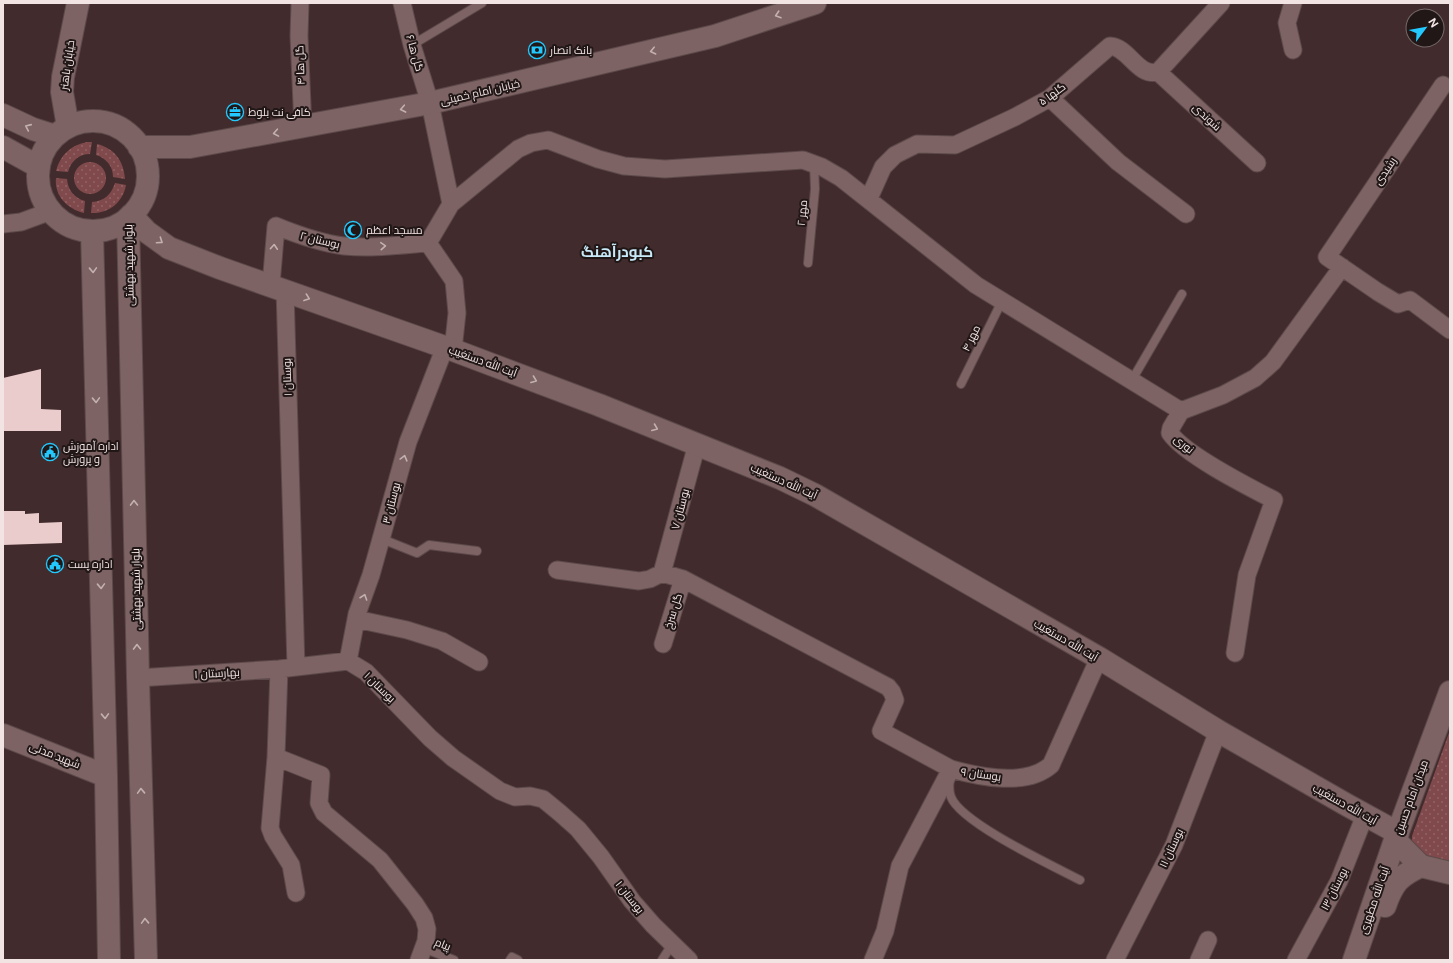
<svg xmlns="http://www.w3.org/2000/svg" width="1453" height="963" viewBox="0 0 1453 963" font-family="'Public Sans',Cairo,sans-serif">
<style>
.grass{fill:url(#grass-dots)}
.building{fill:#eacccd}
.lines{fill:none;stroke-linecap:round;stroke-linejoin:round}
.lane-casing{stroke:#5d494a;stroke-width:10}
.street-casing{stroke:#5d494a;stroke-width:19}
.secondary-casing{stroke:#5d494a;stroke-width:24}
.lane{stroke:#7d6363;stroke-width:8}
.street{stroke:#7d6363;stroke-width:17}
.secondary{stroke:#7d6363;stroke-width:22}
.oneway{stroke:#c4b0b0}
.labels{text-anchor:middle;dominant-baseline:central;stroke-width:4;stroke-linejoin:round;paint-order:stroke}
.poi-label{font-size:11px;fill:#f3e4e4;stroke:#211717;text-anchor:start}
.street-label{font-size:11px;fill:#f3e4e4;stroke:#211717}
.district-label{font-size:15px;font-weight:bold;fill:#c8e9f8;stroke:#211717}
</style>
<defs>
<pattern id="grass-dots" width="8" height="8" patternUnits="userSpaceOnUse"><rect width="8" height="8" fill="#80494c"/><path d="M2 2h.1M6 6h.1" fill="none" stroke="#926366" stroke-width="1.8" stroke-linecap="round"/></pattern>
</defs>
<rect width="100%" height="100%" fill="#422b2c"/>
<path class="grass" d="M87,142H92L90,154C79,154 71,161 68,172L56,171C60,155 71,145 87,142Z
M97,144C114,148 124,161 125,179L113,177C113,166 106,158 96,155Z
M74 178a16 16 0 1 1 32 0a16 16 0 1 1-32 0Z
M56,178L67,179C68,190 74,198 85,201L84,213C68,209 54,196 56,178Z
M115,183L126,185C123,202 109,214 91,213L92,202C104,201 111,195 115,183Z
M1450,730V864L1419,853L1412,843V836Z"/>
<path class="building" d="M41,369V409L61,410V431H3V378Z
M3,511H25V514L39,513V523L62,522V543L3,545Z"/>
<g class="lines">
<g class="lane-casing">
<path id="lane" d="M412,45L482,3
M808,263L815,189L814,164
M1132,380L1182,294
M961,384L1002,301
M382,539L417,553L429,545L477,551
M950,779C949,785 949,792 951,797C961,823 1053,866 1080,880
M423,948L454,960
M510,960L512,957L518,960
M662,960L673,943"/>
</g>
<g class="street-casing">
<path id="street" d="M300,3L299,36L303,128
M402,3L412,45L430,103L451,204L518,149L531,143L548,140L598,159L624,166L665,169L803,160L822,167L841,178L976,285L1181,411
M1293,50L1287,23L1293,3
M1158,72L1257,163
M1443,85L1327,257L1378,292L1398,304L1410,300L1450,330
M1050,98L1118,162L1186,214
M865,196H870L883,167L895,155L917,144L955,145L1015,117L1050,98L1110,46C1129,47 1137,77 1158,72L1221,3
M3,224L21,222L51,211
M428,243L454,281L457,313L453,350
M271,285L276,226C298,235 320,243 344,246C372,249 400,245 428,243L451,204
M285,290L296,667
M557,570L639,581L650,579L662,573L683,579L888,687L892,692L895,700L881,731L951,769
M662,573L697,444
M356,619L407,630L442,641L479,662
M663,644L683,579
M1235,653L1247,575L1274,500C1249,487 1185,455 1170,433L1171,428L1181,411L1223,395L1255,378L1273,362L1342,267
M348,661L357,614L371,575L408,442L445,347
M279,669L276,757L321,775L319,803L324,813L380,860L415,904L424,918L427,929L426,941L419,960
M138,678L279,669L348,661L366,672L430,738L453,758L500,791L515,797L530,796L543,799L560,813L578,829L601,857L632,901L653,925L689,960
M276,757L270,828L273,836L291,865L296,893
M873,960L885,931L900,866L951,769C980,777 1026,787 1051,765L1099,658
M1115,960L1174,845L1218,731
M1199,960L1208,940
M1296,960L1339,881L1365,815"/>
</g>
<g class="secondary-casing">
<path id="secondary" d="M3,115L33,129L55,136
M38 176a55 55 0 1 1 110 0a55 55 0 1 1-110 0Z
M68,127L62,92L63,77L78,3
M3,147L39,167
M139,147H190L430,103L715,36L815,3
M131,215L147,232L169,248L220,268L453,350L599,405L780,478L815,495L1099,658L1218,731L1347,805L1398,833
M128,218L138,678L146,960
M92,231L106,776L109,960
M1450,692L1395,840L1421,866L1450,873
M3,735L106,776
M1385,906C1393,883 1399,876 1421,866
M1354,960L1395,840"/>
</g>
<use href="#lane" class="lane"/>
<use href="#street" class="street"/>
<use href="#secondary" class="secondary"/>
</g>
<defs><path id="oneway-chevron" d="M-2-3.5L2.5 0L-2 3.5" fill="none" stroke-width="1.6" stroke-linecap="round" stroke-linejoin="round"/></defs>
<g class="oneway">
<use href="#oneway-chevron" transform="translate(778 15) rotate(162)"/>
<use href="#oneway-chevron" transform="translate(653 51) rotate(167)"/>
<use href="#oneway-chevron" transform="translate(403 109) rotate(169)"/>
<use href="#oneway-chevron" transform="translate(28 127) rotate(-156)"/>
<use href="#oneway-chevron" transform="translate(276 133) rotate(170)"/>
<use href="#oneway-chevron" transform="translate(160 241) rotate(34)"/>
<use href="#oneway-chevron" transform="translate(383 246) rotate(-4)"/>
<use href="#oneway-chevron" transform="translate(274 247) rotate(-86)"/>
<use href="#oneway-chevron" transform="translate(93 270) rotate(88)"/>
<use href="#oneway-chevron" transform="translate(307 298) rotate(20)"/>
<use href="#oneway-chevron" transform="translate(534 380) rotate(21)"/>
<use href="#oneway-chevron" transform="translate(96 400) rotate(88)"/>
<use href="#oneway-chevron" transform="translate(655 428) rotate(22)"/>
<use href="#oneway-chevron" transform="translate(404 458) rotate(-75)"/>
<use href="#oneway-chevron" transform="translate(134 503) rotate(-91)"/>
<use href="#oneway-chevron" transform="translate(101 586) rotate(88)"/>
<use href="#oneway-chevron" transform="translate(364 597) rotate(-71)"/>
<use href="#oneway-chevron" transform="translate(137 647) rotate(-91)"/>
<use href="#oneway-chevron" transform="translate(105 716) rotate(88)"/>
<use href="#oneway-chevron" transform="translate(141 791) rotate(-92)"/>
<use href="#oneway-chevron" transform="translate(145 921) rotate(-92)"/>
</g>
<defs>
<g id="bank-ring" transform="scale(0.9)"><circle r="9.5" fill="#211717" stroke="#23c9fe" stroke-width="1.5"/><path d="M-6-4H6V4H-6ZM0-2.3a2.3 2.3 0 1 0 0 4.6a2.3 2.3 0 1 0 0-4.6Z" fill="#23c9fe"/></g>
<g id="office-ring" transform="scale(0.9)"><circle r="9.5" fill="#211717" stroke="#23c9fe" stroke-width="1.5"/><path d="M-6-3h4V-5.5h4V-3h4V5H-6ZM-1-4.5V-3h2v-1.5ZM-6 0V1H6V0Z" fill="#23c9fe"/></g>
<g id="mosque-ring" transform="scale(0.9)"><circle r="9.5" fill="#211717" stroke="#23c9fe" stroke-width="1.5"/><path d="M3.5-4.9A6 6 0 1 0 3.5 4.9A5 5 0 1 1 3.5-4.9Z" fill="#23c9fe"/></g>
<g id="civic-ring" transform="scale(0.9)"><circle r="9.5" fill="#211717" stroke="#23c9fe" stroke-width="1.5"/><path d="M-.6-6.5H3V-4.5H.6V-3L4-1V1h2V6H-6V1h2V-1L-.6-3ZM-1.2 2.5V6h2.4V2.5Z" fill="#23c9fe"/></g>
</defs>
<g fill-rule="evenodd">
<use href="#bank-ring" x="537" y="50"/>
<use href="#office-ring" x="235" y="112"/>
<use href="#mosque-ring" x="353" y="230"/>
<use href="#civic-ring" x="50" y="452"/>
<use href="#civic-ring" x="55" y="564"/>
</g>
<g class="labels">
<g class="poi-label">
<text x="550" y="50">بانک انصار</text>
<text x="248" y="112">کافی نت بلوط</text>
<text x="366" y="230">مسجد اعظم</text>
<text x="63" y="446">اداره آموزش<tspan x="63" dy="13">و پرورش</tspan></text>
<text x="68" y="564">اداره پست</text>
</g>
<g class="street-label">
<text transform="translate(415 53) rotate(74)">گل ها ۶</text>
<text transform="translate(67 65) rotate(-82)">خیابان باهنر</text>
<text transform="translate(300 65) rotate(-92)">گل ها ۴</text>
<text transform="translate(480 92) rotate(-13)">خیابان امام خمینی</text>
<text transform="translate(1052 94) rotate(-36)">گلها ۵</text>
<text transform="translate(1207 117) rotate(43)">شوندی</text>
<text transform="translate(1385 171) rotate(-56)">رشیدی</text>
<text transform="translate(802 213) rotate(-85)">مهر ۲</text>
<text transform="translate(320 240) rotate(14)">بوستان ۲</text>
<text transform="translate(129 265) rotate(-91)">بلوار شهید بهشتی</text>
<text transform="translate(971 338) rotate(-64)">مهر ۴</text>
<text transform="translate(483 361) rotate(20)">آیت الله دستغیب</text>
<text transform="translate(287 377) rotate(-92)">بوستان ۱</text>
<text transform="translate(1184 444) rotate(39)">نوری</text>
<text transform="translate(784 481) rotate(24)">آیت الله دستغیب</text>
<text transform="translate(391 503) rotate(-75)">بوستان ۳</text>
<text transform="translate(680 509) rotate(-75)">بوستان ۷</text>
<text transform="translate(136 589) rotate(-91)">بلوار شهید بهشتی</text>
<text transform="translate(673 611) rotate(-73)">گل سرخ</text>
<text transform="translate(1066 640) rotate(30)">آیت الله دستغیب</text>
<text transform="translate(217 673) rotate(-3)">بهارستان ۱</text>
<text transform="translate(380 687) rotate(44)">بوستان ۱</text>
<text transform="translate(55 755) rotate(22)">شهید مدنی</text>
<text transform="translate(981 774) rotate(8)">بوستان ۹</text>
<text transform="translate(1411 797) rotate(-70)">میدان امام حسین</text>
<text transform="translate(1345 804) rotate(29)">آیت الله دستغیب</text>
<text transform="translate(1171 848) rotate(-65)">بوستان ۱۱</text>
<text transform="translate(1334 889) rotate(-63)">بوستان ۱۳</text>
<text transform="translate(630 897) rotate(52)">بوستان ۱</text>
<text transform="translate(1374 900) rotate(-71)">آیت الله مطهری</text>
<text transform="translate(443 944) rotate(22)">پیام</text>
</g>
<g class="district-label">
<text x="617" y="251">کبودرآهنگ</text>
</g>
</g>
<rect width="1453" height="963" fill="none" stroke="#f3e4e4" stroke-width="8"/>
<g transform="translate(1425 28) rotate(58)"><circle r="19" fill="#211717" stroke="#756969"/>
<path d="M0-3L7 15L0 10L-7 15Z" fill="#23c9fe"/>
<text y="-6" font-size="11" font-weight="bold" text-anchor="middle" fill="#f3e4e4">N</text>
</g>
</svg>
